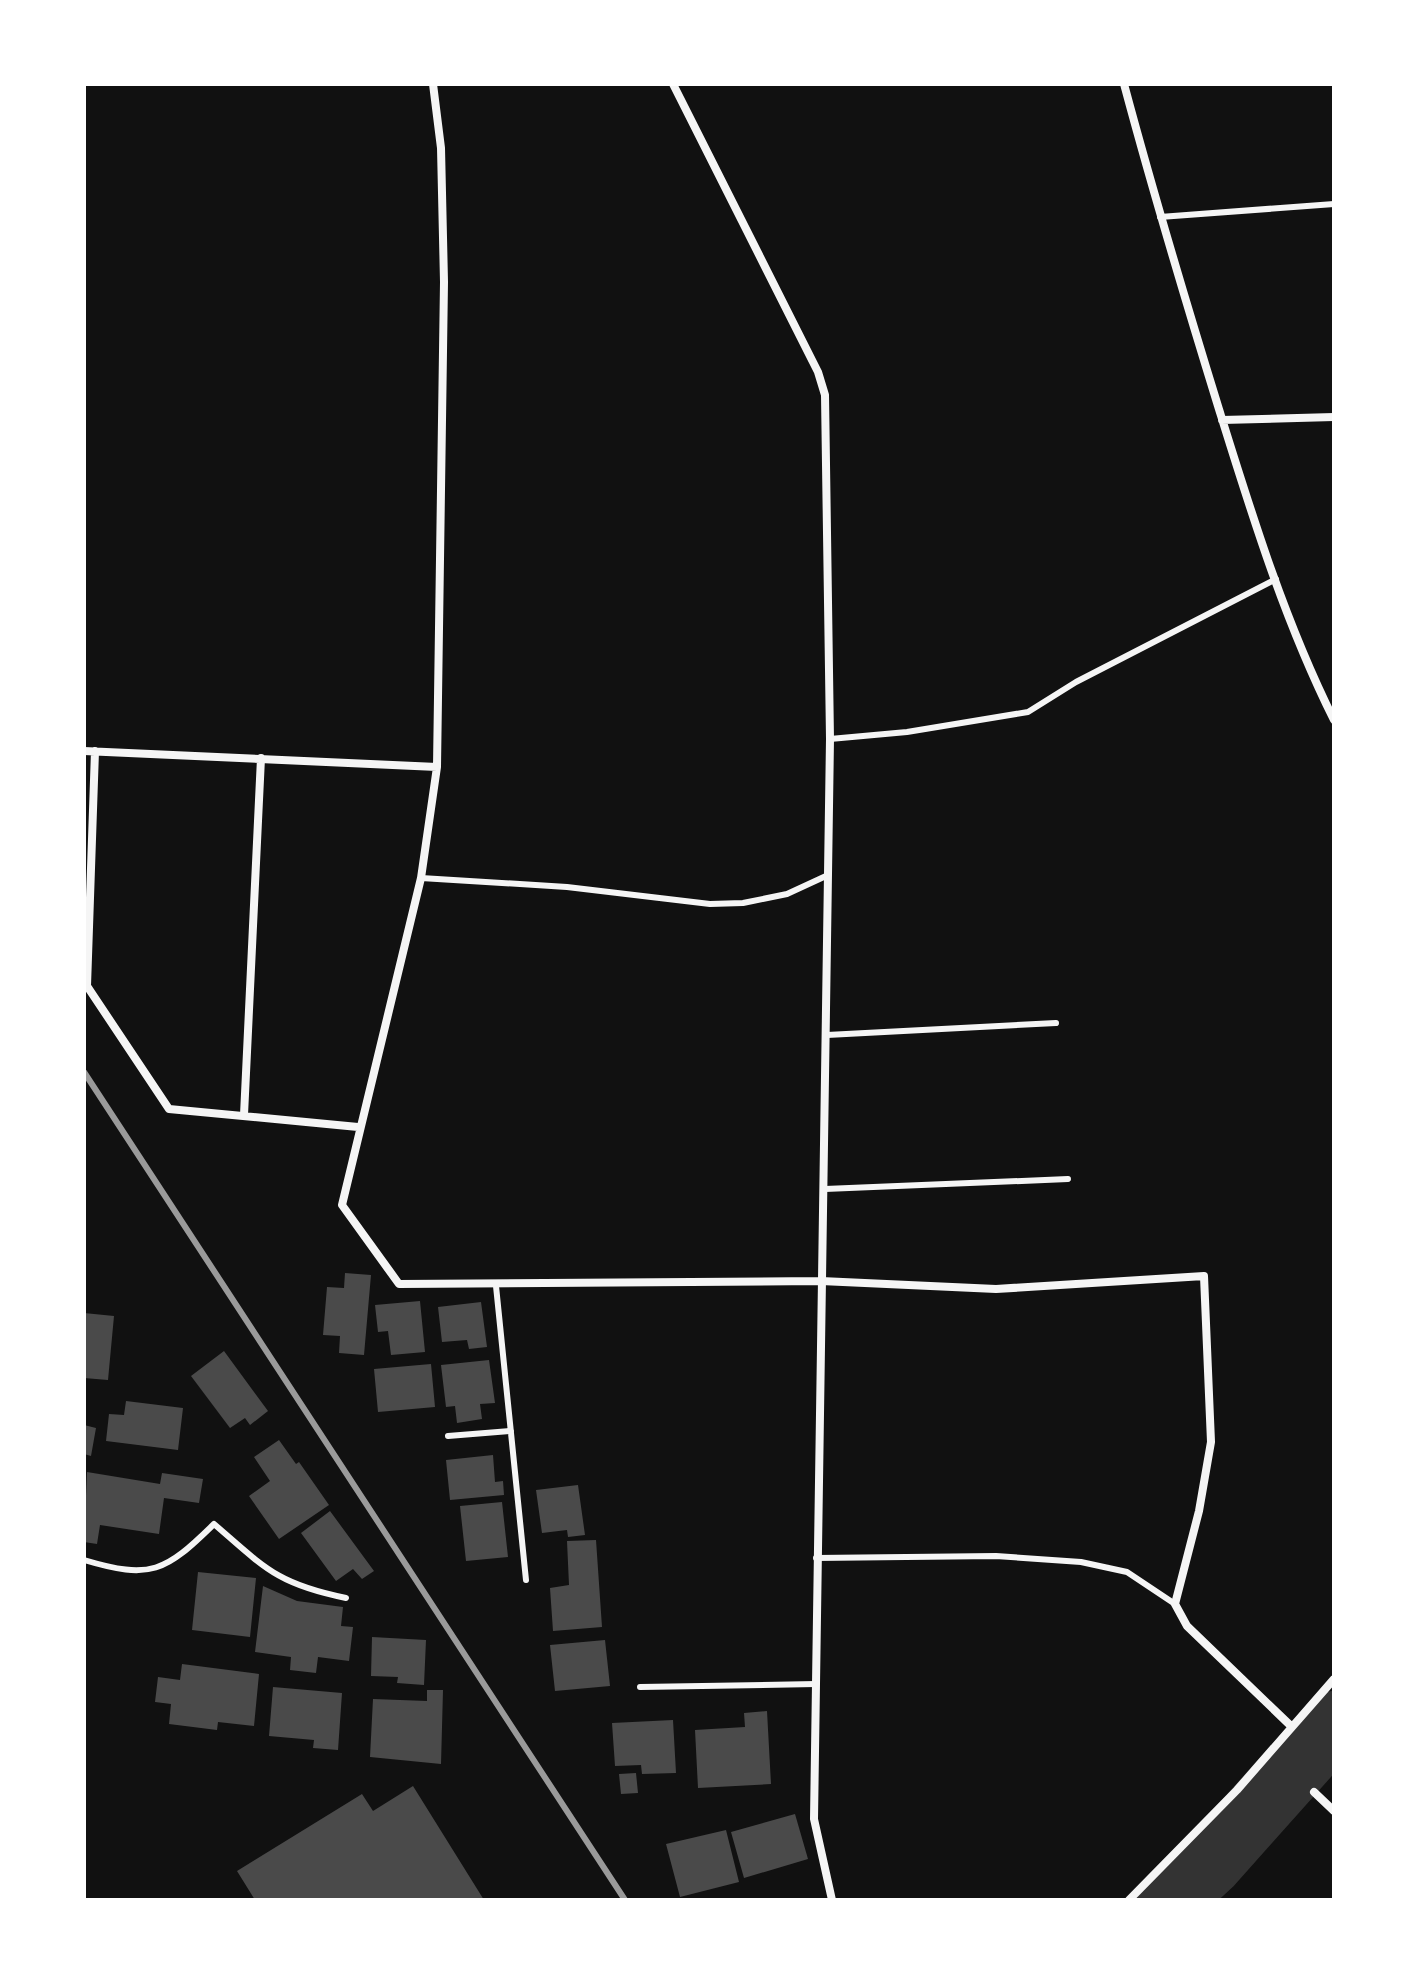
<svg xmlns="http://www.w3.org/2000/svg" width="1418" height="1984" viewBox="0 0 1418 1984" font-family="Overpass,sans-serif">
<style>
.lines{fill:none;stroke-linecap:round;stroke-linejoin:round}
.river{stroke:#333;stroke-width:66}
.building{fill:#4a4a4a}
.service{stroke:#f5f5f5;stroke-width:6}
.minor{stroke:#f5f5f5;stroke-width:8}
.rail{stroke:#9a9a9a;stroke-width:6}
</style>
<rect width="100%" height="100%" fill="#111"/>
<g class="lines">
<path class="river" d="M1170,1900L1210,1863L1334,1724"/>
</g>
<path class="building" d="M345,1273L371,1275L364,1355L339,1353L340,1336L323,1335L327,1287L344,1288Z
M420,1301L425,1352L391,1355L388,1331L378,1332L375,1305Z
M481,1302L487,1347L469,1349L467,1340L442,1342L438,1307Z
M84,1313L114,1316L108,1380L84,1378Z
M224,1351L268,1411L250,1425L245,1418L230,1428L191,1376Z
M489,1360L495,1403L480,1404L482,1419L457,1423L455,1406L446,1407L441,1365Z
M431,1364L435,1407L378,1412L374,1369Z
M126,1401L183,1408L178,1450L106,1441L109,1414L124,1415Z
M84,1425L96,1428L91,1456L84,1454Z
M279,1440L296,1464L299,1462L329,1505L279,1539L249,1496L270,1481L254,1457Z
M493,1455L495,1482L503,1481L504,1495L450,1500L446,1460Z
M87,1472L160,1484L162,1473L203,1479L199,1503L164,1498L159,1534L100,1525L97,1544L84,1542Z
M578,1485L585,1535L568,1537L567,1530L542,1533L536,1490Z
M502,1502L508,1557L466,1561L460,1506Z
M330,1511L374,1571L362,1579L353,1569L336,1581L301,1533Z
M596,1540L602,1627L553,1631L550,1588L569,1585L567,1541Z
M198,1572L256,1578L250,1637L192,1630Z
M263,1586L297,1601L343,1607L341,1626L353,1627L349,1661L318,1657L316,1673L290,1670L291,1657L255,1652Z
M372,1637L426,1640L424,1685L397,1683L398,1677L371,1676Z
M605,1640L610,1686L555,1691L550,1645Z
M182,1664L259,1674L254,1726L218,1722L217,1730L169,1724L171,1704L155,1702L158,1677L180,1680Z
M273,1687L342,1693L338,1750L313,1748L314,1740L269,1736Z
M427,1690H443L441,1764L370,1757L373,1699L427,1701Z
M767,1711L771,1784L698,1788L695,1730L745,1727L744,1713Z
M673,1720L676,1773L642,1774L641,1765L615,1766L612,1723Z
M636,1773L638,1793L621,1794L619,1774Z
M413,1786L484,1900H255L237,1871L362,1794L373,1811Z
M795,1814L808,1859L744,1878L731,1832Z
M726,1830L739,1882L680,1897L666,1844Z"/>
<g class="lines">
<path class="service" d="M1160,217L1334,204
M830,739L907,732L1028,712L1076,682L1276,579
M421,878L567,887L710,904L743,903L787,894L826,876
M827,1035L1056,1023
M825,1189L1068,1179
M496,1286L526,1580
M448,1436L511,1431
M816,1558L996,1556L1081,1562L1127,1572L1175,1604
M84,1560C151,1580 165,1572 214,1524C265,1568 277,1584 346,1598
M640,1687L816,1684"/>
<path class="minor" d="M433,84L441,148L444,282L437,767L421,878L342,1205L399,1284L821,1281L996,1289L1204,1276L1211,1442L1199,1511L1175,1604L1187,1626L1292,1727
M673,84L818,372L825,395L830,739L814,1819L832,1900
M1124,84C1153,192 1185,299 1218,406C1251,512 1284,620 1334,720
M1222,420L1334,417
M84,751L437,767
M95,751L87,986L169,1109L358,1127
M244,1115L261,758
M1314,1792L1334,1811
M1129,1900L1237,1790L1334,1679"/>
<path class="rail" d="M84,1072L625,1900"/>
</g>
<rect width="1418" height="1984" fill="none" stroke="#ffffff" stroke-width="172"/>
</svg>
